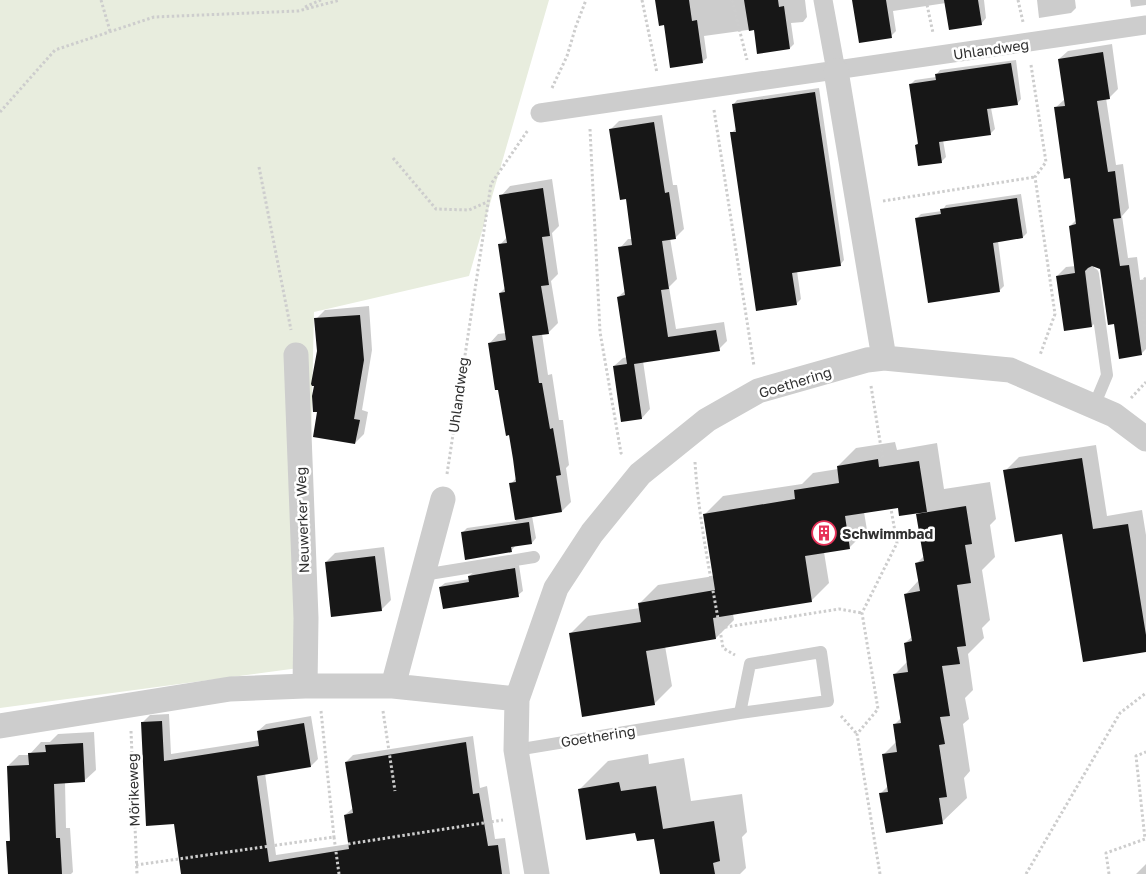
<svg xmlns="http://www.w3.org/2000/svg" width="1146" height="874" viewBox="0 0 1146 874" font-family="'Golos Text',sans-serif">
<style>
.green{fill:#e8edde}
.shadow{fill:#0003}
.building{fill:#171717}
.lines{fill:none;stroke-linecap:round;stroke-linejoin:round}
.path{stroke:#cdcdcd;stroke-width:3;stroke-dasharray:2.5 2.5;stroke-linecap:butt}
.service{stroke:#cdcdcd;stroke-width:12}
.pedestrian{stroke:#cdcdcd;stroke-width:19}
.minor{stroke:#cdcdcd;stroke-width:25}
.labels{text-anchor:middle;dominant-baseline:central;stroke-width:5;stroke-linejoin:round;paint-order:stroke}
.street-label{font-size:14px;fill:#303030;stroke:#fff}
.poi-label{font-size:14px;font-weight:bold;fill:#303030;stroke:#fff;text-anchor:start}
</style>
<rect width="100%" height="100%" fill="#fff"/>
<path class="green" d="M0,0H549L469,276L314,312L306,667L0,708Z"/>
<path class="shadow" d="M657,0H805L807,17L803,22L791,23L794,44L790,48L758,52L755,29L704,36L707,58L702,62L665,23Z
M854,0H984L986,18L981,24L946,3L893,11L896,31L891,36Z
M1037,0H1075L1076,8L1071,13L1039,18Z
M1130,0H1146V5L1131,7Z
M1112,44L1118,89L1109,98H1106L1116,165L1123,164L1129,208L1122,216L1128,258L1137,257L1140,280L1146,279V349L1141,354L1115,323L1101,269L1094,265L1100,318L1092,326L1057,276L1066,267L1076,266L1070,226L1077,219L1071,177L1055,108L1065,99L1059,59L1068,51Z
M1016,60L1021,99L1017,104L991,108L995,129L990,134L943,140L946,157L941,162L916,145L919,142L911,84L915,80L936,77V75L940,70Z
M819,88L844,260L840,265L797,271L801,299L796,304L731,133L736,129L733,105L737,100Z
M662,115L673,185H677L684,229L676,237L670,238L677,279L669,287L676,329L724,322L727,341L719,349L643,361L650,409L642,418L622,421L614,366L623,358L627,357L618,297L626,290L620,248L628,239H633L627,197L611,129L619,121Z
M552,179L559,226L552,233L558,274L551,281L558,323L548,333L542,334L548,375L552,374L559,420H563L569,465L566,468L571,502L562,511L532,516L536,538L532,543L516,545L511,551L462,533L467,528L516,521L511,484L517,477L510,434L489,344L498,334L506,333L500,293L506,287L500,245L507,237L501,196L510,186Z
M1021,194L1027,233L1023,237L998,241L1004,286L1000,290L916,219L921,214L942,211L946,205Z
M369,306L372,350L362,410L368,412L364,434L355,443L318,411V351L316,319L325,310Z
M895,442L897,450L937,443L944,489L990,482L996,519L990,525L995,557L982,570L990,620L982,628L984,638L968,654L973,690L965,698L969,719L963,724L970,771L964,778L967,798L942,822L881,793L888,786L883,755L897,741L895,724L901,718L894,675L908,661L905,643L913,636L906,594L919,580L917,563L924,556L917,514L920,512L899,506L864,512L867,530L849,548L824,552L829,583L811,601L733,614L734,620L716,638L665,646L672,686L654,704L570,634L588,616L640,608V603L658,585L714,576L705,514L723,496L802,484L813,473L838,469V466L856,448Z
M1096,445L1107,516L1142,510L1146,535V650L1063,532L1005,471L1019,457Z
M384,547L391,600L381,610L326,562L335,553Z
M519,565L523,591L518,595L440,587L445,583L470,579L469,576L474,572Z
M169,714L171,754L260,740L258,731L266,724L311,716L318,759L311,766L265,773L276,855L349,844L345,815L353,808L346,762L353,755L473,736L480,788L487,786L495,839L505,838L510,874H183L175,823L142,723L150,715Z
M94,732L96,770L84,781L65,782L66,828H70L73,872L71,874H9L8,842L11,838L8,766L19,755H29L41,742H50L58,734Z
M648,754L649,764L684,758L691,801L742,794L747,832L742,837L746,868L740,874H661L655,837L636,831L580,789L608,761Z
M1146,864V874H1136Z"/>
<path class="building" d="M655,0H689L692,21L697,20L703,63L670,68L664,25L659,26Z
M744,0H778L779,7L784,6L790,49L757,54L754,30L749,31Z
M852,0H886L892,38L859,43Z
M944,0H978L982,25L949,30Z
M1103,52L1110,99L1097,101L1108,172L1115,171L1121,218L1113,219L1120,266L1129,265L1142,355L1119,359L1114,324L1108,325L1100,269L1092,266L1088,268L1085,271L1092,327L1064,331L1056,276L1075,273L1069,226L1076,224L1070,178L1064,179L1054,107L1065,106L1058,59Z
M1011,63L1018,105L987,109L991,135L939,142L942,163L918,166L915,145L918,144L909,84L936,80L935,74Z
M815,92L841,266L792,273L797,305L756,311L730,132H736L732,104Z
M654,122L665,193L669,192L676,239L662,241L669,289L661,290L668,337L716,330L720,351L634,364L642,419L621,422L613,366L627,364L617,297L625,295L618,247L632,245L626,199L620,200L609,129Z
M543,188L550,236L542,237L549,285L541,286L549,334L532,336L539,383H542L550,429L553,428L561,475L556,476L562,512L515,520L509,483L516,482L513,459L509,435L506,436L498,390H495L488,343L506,340L499,293L505,292L498,244L507,243L499,195Z
M1017,198L1023,238L993,243L1000,292L928,303L915,218L941,214L940,209Z
M360,315L364,360L354,419L360,420L355,444L313,437L317,412H313L312,396L314,386H312L311,384L317,351L314,318Z
M1082,458L1093,529L1128,524L1146,635V652L1083,662L1062,534L1015,542L1003,470Z
M878,459L879,467L919,461L927,512L899,516L898,508L845,516L850,549L805,556L812,602L713,618L716,639L646,651L655,705L582,717L569,633L641,622L638,603L715,590L703,514L795,499L794,490L839,483L837,466Z
M966,506L972,544L965,545L971,583L957,585L966,646L957,647L960,664L942,666L950,716L940,717L945,744L939,745L947,797L939,798L943,824L886,833L879,793L888,792L882,754L897,752L893,724L901,723L893,674L908,672L904,643L912,641L904,594L920,591L915,563L924,561L916,514Z
M529,522L532,544L511,547L512,552L465,560L461,532Z
M375,556L382,611L331,617L325,562Z
M515,568L519,597L443,609L439,587L469,582L468,576Z
M162,721L164,761L259,746L257,731L304,723L311,767L257,776L269,862L349,849L344,815L353,813L345,762L466,742L473,794L479,793L488,846L498,845L502,874H181L174,824L146,826L141,722Z
M83,743L85,782L54,784L56,838H60L62,874H8L6,841H10L7,766L29,765L28,753L46,752L45,745Z
M619,782L621,791L656,786L663,829L714,821L720,861L713,863L715,874H660L654,839L637,841L635,833L586,840L578,789Z"/>
<g class="lines">
<path class="path" d="M101,0L110,31
M642,0L657,73
M732,0L747,60
M926,0L933,33
M1018,0L1023,22
M305,7L321,0
M1031,65L1046,162L1035,177L1055,314L1040,355
M552,88L567,56L576,26L586,0
M714,110L754,366
M0,112L55,50L154,17L298,11L340,0
M590,129L600,332L621,453L623,455
M393,158L436,209L469,210L487,202
M259,167L291,330
M883,201L1035,177
M1146,278L1139,283L1146,342
M871,386L884,466
M1131,398L1146,382
M695,462C699,525 713,586 723,648L735,655
M447,474L491,184L528,130
M720,628L839,609L862,613
M321,711L334,837
M383,711L395,791
M841,716L857,734
M131,731L137,874
M348,844L503,820
M136,865L334,837L339,874
M880,874L857,734L878,709L862,613L897,543L891,509
M1026,874L1120,713L1146,693
M1109,874L1106,853L1145,839L1136,756L1146,752"/>
<path class="service" d="M1093,274L1107,375L1094,406
M423,575L534,557
M516,750L740,713L828,701L821,652L750,664L740,713"/>
<path class="pedestrian" d="M823,0L836,71
M540,113L1146,25"/>
<path class="minor" d="M836,71L884,358
M296,355L306,618L305,686
M393,686L443,499
M0,726L230,689L305,686H393L517,699
M537,874L516,750L517,699L556,588L592,533L640,474L707,420L758,391L867,360L884,358L1010,370L1114,415L1146,439"/>
</g>
<defs>
<g id="building-ring" transform="scale(1.25)"><circle r="9.5" fill="#fff" stroke="#e63259" stroke-width="1.5"/><path d="M-4-6H4V6H1V3H-1V6H-4ZM-2.5-4.3h1.7v1.8h-1.7ZM.8-4.3h1.7v1.8H.8ZM-2.5-1h1.7V.8h-1.7ZM.8-1h1.7V.8H.8Z" fill="#e63259"/></g>
</defs>
<g fill-rule="evenodd">
<use href="#building-ring" x="824" y="533"/>
</g>
<g class="labels">
<g class="street-label">
<text transform="translate(991 49) rotate(-8)">Uhlandweg</text>
<text transform="translate(795 382) rotate(-17)">Goethering</text>
<text transform="translate(458 395) rotate(-82)">Uhlandweg</text>
<text transform="translate(302 520) rotate(-92)">Neuwerker Weg</text>
<text transform="translate(598 736) rotate(-9)">Goethering</text>
<text transform="translate(133 790) rotate(-92)">Mörikeweg</text>
</g>
<g class="poi-label">
<text x="842" y="533">Schwimmbad</text>
</g>
</g>
</svg>
